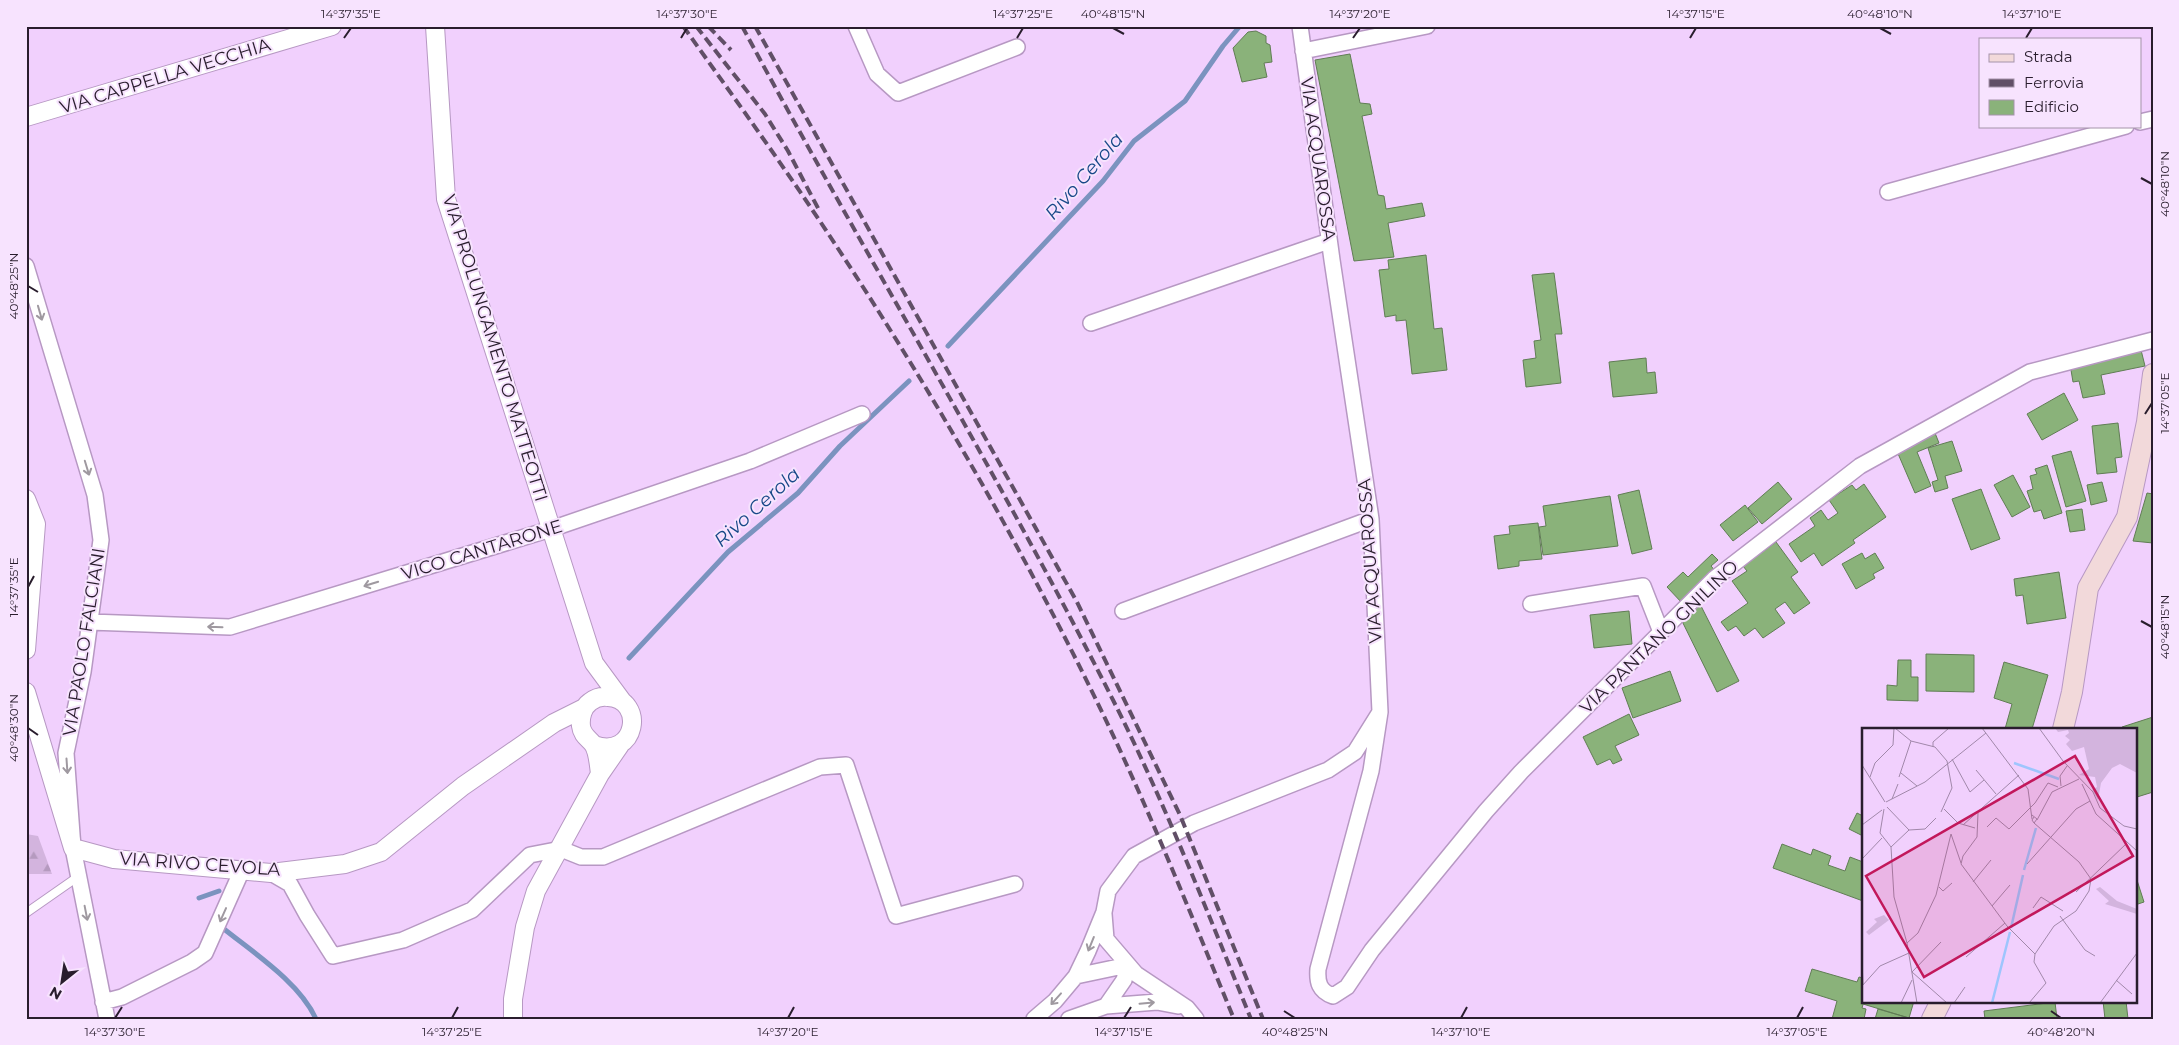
<svg xmlns="http://www.w3.org/2000/svg" width="2179" height="1045" viewBox="0 0 2179 1045" font-family="Montserrat,sans-serif">
<style>
.forest{fill:url(#forest-firs)}
.lines{fill:none;stroke-linecap:round;stroke-linejoin:round}
.stream{stroke:#7b93bf;stroke-width:5}
.building{fill:#8ab27a;stroke:#607d54}
.service-casing{stroke:#b798c3;stroke-width:10}
.minor-casing{stroke:#b798c3;stroke-width:18}
.tertiary-casing{stroke:#b798c3;stroke-width:20}
.secondary-casing{stroke:#b798c3;stroke-width:22}
.service{stroke:#fff;stroke-width:8}
.minor{stroke:#fff;stroke-width:15}
.tertiary{stroke:#fff;stroke-width:18}
.secondary{stroke:#f2d9da;stroke-width:20}
.rail{stroke:#614f67;stroke-width:4;stroke-dasharray:10 5;stroke-linecap:butt}
.oneway{stroke:#9f99a0}
.ticks{fill:none;stroke:#291d2d;stroke-width:2}
.labels{text-anchor:middle;dominant-baseline:central;stroke-width:4;stroke-linejoin:round;paint-order:stroke}
.street-label{font-size:18px;fill:#291d2d;stroke:#f7e3fe}
.water-label{font-size:19px;font-style:italic;fill:#174888;stroke:#f7e3fe}
.inset-river{fill:none;stroke:#9ec5fd;stroke-width:2.5}
.inset-road{fill:none;stroke:#a188aa;stroke-width:1}
.view{fill:#c2185b;fill-opacity:0.15;stroke:#c2185b;stroke-width:2.5}
.inset-edge{fill:none;stroke:#291d2d;stroke-width:2.5}
.neatline{fill:none;stroke:#291d2d;stroke-width:2}
.ticks-label{font-size:12px;text-anchor:middle;fill:#291d2d}
</style>
<defs>
<pattern id="forest-firs" width="22" height="20" patternUnits="userSpaceOnUse" patternTransform="scale(1.25)"><rect width="22" height="20" fill="#d3b4de"/><path d="M5 1l3.5 6h-7zM16 11l3.5 6h-7z" fill="#b59abf"/></pattern>
</defs>
<rect width="100%" height="100%" fill="#f1d0fd"/>
<path class="forest" d="M26,834L38,836L52,874H26Z"/>
<g class="lines">
<path class="stream" d="M948,346L1103,181L1134,141L1185,101L1223,46L1240,26
M629,658L728,552L798,493L840,446L909,381
M199,898L219,891
M224,929C254,953 300,983 316,1019"/>
</g>
<path class="building" d="M1256,31L1266,36V43L1270,45L1272,62L1264,63L1267,77L1242,82L1233,48L1248,32Z
M1350,54L1360,103L1370,104L1372,114L1362,116L1378,195L1384,196L1386,209L1422,203L1425,216L1388,223L1394,257L1354,261L1315,60Z
M1426,255L1434,329L1442,328L1447,370L1412,374L1406,320L1396,321V315L1385,317L1379,270L1389,269L1388,260Z
M1554,273L1562,334H1555L1561,383L1526,387L1523,360L1536,358L1534,341L1541,340L1532,275Z
M2141,350L2145,366L2101,375L2105,394L2083,398L2079,381L2073,382L2070,364Z
M1646,358L1647,373L1655,372L1657,393L1613,397L1609,362Z
M2064,393L2078,420L2042,440L2027,414Z
M2118,423L2122,457L2115,458L2117,472L2097,474L2092,426Z
M1935,433L1939,443L1917,452L1931,486L1915,493L1896,449Z
M1952,441L1962,471L1945,476L1948,488L1935,492L1932,482L1938,480L1928,448Z
M2071,451L2086,501L2066,507L2052,456Z
M2047,465L2062,513L2044,519L2041,510L2034,512L2027,491L2033,489L2030,476L2037,474L2035,469Z
M2013,475L2030,507L2012,517L1994,485Z
M1778,482L1792,499L1762,524L1748,508Z
M2102,482L2107,501L2091,505L2087,485Z
M1864,484L1886,517L1853,540L1855,543L1822,566L1814,553L1801,562L1789,544L1815,526L1810,518L1821,510L1828,520L1838,513L1829,500L1852,485L1856,490Z
M1981,489L2000,539L1971,550L1952,499Z
M1639,490L1652,549L1632,554L1618,495Z
M2147,493L2153,494V543L2133,541Z
M1610,496L1618,546L1543,555L1539,527L1546,526L1543,506Z
M1745,505L1758,522L1733,541L1720,525Z
M2082,509L2085,530L2070,532L2066,511Z
M1538,523L1542,559L1519,561V566L1498,569L1494,536L1510,534L1509,526Z
M1776,542L1798,572L1791,577L1810,603L1794,614L1785,602L1775,609L1785,623L1763,638L1755,628L1744,636L1736,626L1728,631L1721,622L1748,603L1732,581L1747,571L1743,566Z
M1862,553L1865,559L1875,553L1884,568L1873,574L1875,578L1856,589L1842,564Z
M1712,554L1718,560L1711,566L1717,573L1683,604L1667,587L1683,572L1688,577Z
M2059,572L2066,618L2027,624L2023,595L2016,596L2014,579Z
M1700,604L1739,681L1717,692L1679,615Z
M1629,611L1632,644L1594,648L1590,615Z
M1926,654L1974,655V692L1926,691Z
M1898,660H1911V677H1918V701L1887,700V685L1897,686Z
M2004,662L2048,675L2032,729H2005L2012,704L1994,698Z
M1670,671L1681,701L1633,718L1622,688Z
M1629,714L1639,735L1615,746L1622,760L1613,764L1610,759L1597,765L1583,737Z
M2153,717V792L2137,797L2135,729H2123L2122,727Z
M1857,813L1863,816V836L1849,829Z
M1782,844L1811,855L1813,849L1831,856L1828,865L1845,871L1850,857L1863,862V901L1773,868Z
M2135,874L2144,902L2135,905Z
M1812,969L1857,982L1859,977L1863,978L1864,1001L1862,1008L1866,1009L1864,1019H1832L1837,1001L1805,991Z
M1864,1001H1914L1909,1018L1863,1004Z
M2103,1001H2126L2128,1019H2105Z
M2055,1002L2057,1019H1985L1984,1011Z
M1878,1009L1909,1018V1019H1875Z"/>
<g class="lines">
<g class="service-casing">
<path id="service" d="M26,913L79,876"/>
</g>
<g class="minor-casing">
<path id="minor" d="M856,26L877,74L898,93L1017,47
M1303,51L1427,26
M2140,122L2153,119
M1888,192L2126,126
M26,266L95,495L101,540L83,672L66,753L73,848L107,1019
M1091,323L1329,241
M1531,604L1643,586L1661,632
M1123,611L1371,519
M90,622L230,627L551,529L750,461L862,414
M1380,712L1371,771L1318,969C1317,982 1319,991 1333,996L1347,987L1372,950L1486,811L1521,772L1714,579L1860,466L2030,372L2153,340
M271,873L290,884L307,915L333,956L403,940L472,910L530,855L561,849L581,857H603L820,767L846,765L896,916L1015,884
M1104,914L1106,939L1136,974L1187,1008L1196,1019
M1076,976L1128,965
M103,1002L122,997L192,962L205,953L242,870
M1106,1006L1124,980L1128,965
M1034,1019L1055,1001L1076,976L1088,951L1104,912L1108,891L1134,856L1194,823L1328,770L1355,752L1380,712L1371,519L1332,260L1300,26
M1069,1019L1106,1006L1157,1002L1178,1006"/>
</g>
<g class="tertiary-casing">
<path id="tertiary" d="M435,26L446,199L594,663L622,701
M26,117L332,26
M26,499L36,524L26,650
M26,692L73,848L114,859L271,873L345,864L381,852L463,786L554,723L584,708
M594,745C637,760 646,699 608,697C602,696 595,698 590,702C583,707 580,717 581,726C582,735 588,738 593,744C598,751 599,766 600,774
M513,1019V999L525,927L536,891L600,774L620,745"/>
</g>
<g class="secondary-casing">
<path id="secondary" d="M2063,729L2072,692L2088,588L2127,517L2147,422L2153,374
M1932,1019L1941,1001"/>
</g>
<use href="#service" class="service"/>
<use href="#minor" class="minor"/>
<use href="#tertiary" class="tertiary"/>
<use href="#secondary" class="secondary"/>
<path class="rail" d="M683,26C735,99 788,172 837,247C935,396 1025,553 1103,714C1151,814 1192,917 1234,1019
M696,26L765,114L788,151L819,210
M708,26L731,50
M742,26C863,252 997,471 1113,700C1165,803 1207,911 1251,1019
M755,26L1077,602L1180,815L1263,1019"/>
</g>
<defs><path id="oneway-shaft" d="M-6 0H5M1.5-3L5.5 0L1.5 3" fill="none" stroke-width="1.6" stroke-linecap="round" stroke-linejoin="round" transform="scale(1.25)"/></defs>
<g class="oneway">
<use href="#oneway-shaft" transform="translate(40 313) rotate(74)"/>
<use href="#oneway-shaft" transform="translate(87 468) rotate(73)"/>
<use href="#oneway-shaft" transform="translate(371 584) rotate(163)"/>
<use href="#oneway-shaft" transform="translate(215 627) rotate(-178)"/>
<use href="#oneway-shaft" transform="translate(67 766) rotate(86)"/>
<use href="#oneway-shaft" transform="translate(86 913) rotate(79)"/>
<use href="#oneway-shaft" transform="translate(223 915) rotate(114)"/>
<use href="#oneway-shaft" transform="translate(1091 944) rotate(112)"/>
<use href="#oneway-shaft" transform="translate(1056 999) rotate(132)"/>
<use href="#oneway-shaft" transform="translate(1147 1003) rotate(-5)"/>
</g>
<path class="ticks" d="M1113,28L1124,34M1880,28L1891,34M344,38L351,28M681,38L687,28M1017,38L1023,28M1353,38L1360,28M1690,38L1696,28M2026,38L2032,28M2141,178L2152,184M28,286L38,292M2145,414L2152,403M28,587L34,576M2141,621L2152,627M28,728L38,735M1284,1011L1295,1018M2051,1011L2061,1018M115,1018L122,1007M452,1018L458,1007M788,1018L794,1007M1124,1018L1131,1007M1461,1018L1467,1007M1797,1018L1803,1007"/>
<g class="labels">
<g class="street-label">
<text transform="translate(165 76) rotate(-17)">VIA CAPPELLA VECCHIA</text>
<text transform="translate(1318 159) rotate(82)">VIA ACQUAROSSA</text>
<text transform="translate(495 348) rotate(73)">VIA PROLUNGAMENTO MATTEOTTI</text>
<text transform="translate(482 550) rotate(-17)">VICO CANTARONE</text>
<text transform="translate(1370 561) rotate(-94)">VIA ACQUAROSSA</text>
<text transform="translate(1659 637) rotate(-44)">VIA PANTANO GNILINO</text>
<text transform="translate(84 642) rotate(-81)">VIA PAOLO FALCIANI</text>
<text transform="translate(200 864) rotate(4)">VIA RIVO CEVOLA</text>
</g>
<g class="water-label">
<text transform="translate(1084 176) rotate(-49)">Rivo Cerola</text>
<text transform="translate(757 507) rotate(-42)">Rivo Cerola</text>
</g>
</g>
<g transform="translate(1862 728)">
<rect width="275" height="275" fill="#f1d0fd"/>
<path d="M238,159L255,173L275,181V186L243,176L247,173L234,161ZM22,187L27,192L7,207L4,204L15,194L12,191Z" fill="#d3b4de"/>
<path d="M193,0H275V45L258,36L250,40L239,55L236,72L230,62L235,59L233,49L217,47L227,41L222,19L210,23L204,16L208,12L203,8L207,5L206,2L196,4Z" fill="#d3b4de"/>
<path class="inset-river" d="M152,35L197,51M162,142L174,100M149,200L161,147M130,275L148,204"/>
<path class="inset-road" d="M33,0L49,13L73,19L85,33L90,60L79,84M120,0L166,61L170,91M177,0L201,33L231,64L238,80L262,98L275,101M71,19V14L87,0M90,31L108,64L122,52M0,37L23,74M114,42L134,66M39,45L55,58M8,49L13,35L31,17L32,0M37,49L49,13M220,56L234,86L275,123M199,58L198,48L205,38M30,71L36,56M24,74L63,54L124,5M25,79L47,102L29,119M22,81L18,105L29,119L32,169L45,215L55,275M82,81L96,95L113,100M116,85L115,109L101,128L99,136L145,198L173,226M170,87L175,91L172,95L170,92L172,89M175,92L190,64L217,51M172,95L217,134L229,151M0,97L20,82M101,97L157,47M125,99L134,90L147,101L173,75L186,55L196,59M47,102L63,101L74,90M89,106L99,135M0,131L20,110M165,136L214,81L228,73M111,154L129,132M77,159L81,163L90,155M214,164L265,115M130,178L148,157M171,180L179,169L201,183M0,185V203M198,188L223,222L233,228M79,214L50,244L85,275M45,215L56,205L74,167L89,106M104,229L143,195M0,232L1,257M254,252L270,266M0,258L18,238L47,225M39,275L50,252M92,275L103,259M167,275L184,255L172,234L173,226L192,198L214,183L227,163L229,151M238,275L275,225"/>
<path class="view" d="M213,28L271,128L62,249L4,148Z"/>
<rect width="275" height="275" class="inset-edge"/>
</g>
<rect width="2179" height="1045" fill="none" stroke="#f7e3fe" stroke-width="55"/>
<rect x="1979" y="38" width="162" height="90" fill="#f7e3fe" stroke="#a594aa"/>
<rect x="1989" y="54" width="25" height="8" fill="#f2d9da" stroke="#a594aa"/>
<text x="2024" y="62" font-size="15" fill="#291d2d">Strada</text>
<rect x="1989" y="79" width="25" height="8" fill="#614f67" stroke="#a594aa"/>
<text x="2024" y="88" font-size="15" fill="#291d2d">Ferrovia</text>
<rect x="1989" y="100" width="25" height="15" fill="#8ab27a" stroke="#a594aa"/>
<text x="2024" y="112" font-size="15" fill="#291d2d">Edificio</text>
<g transform="translate(62 982) rotate(210)" stroke="#f7e3fe" stroke-width="4" paint-order="stroke">
<path d="M0-4L9 19L0 12L-9 19Z" fill="#291d2d"/>
<text y="-8" font-size="14" font-weight="bold" text-anchor="middle" fill="#291d2d">N</text>
</g>
<rect x="28" y="28" width="2124" height="990" class="neatline"/>
<g class="ticks-label">
<text x="351" y="18">14°37'35"E</text>
<text x="687" y="18">14°37'30"E</text>
<text x="1023" y="18">14°37'25"E</text>
<text x="1113" y="18">40°48'15"N</text>
<text x="1360" y="18">14°37'20"E</text>
<text x="1696" y="18">14°37'15"E</text>
<text x="1880" y="18">40°48'10"N</text>
<text x="2032" y="18">14°37'10"E</text>
<text transform="translate(2165 184) rotate(-90)" y="4">40°48'10"N</text>
<text transform="translate(14 286) rotate(-90)" y="4">40°48'25"N</text>
<text transform="translate(2165 403) rotate(-90)" y="4">14°37'05"E</text>
<text transform="translate(14 587) rotate(-90)" y="4">14°37'35"E</text>
<text transform="translate(2165 627) rotate(-90)" y="4">40°48'15"N</text>
<text transform="translate(14 728) rotate(-90)" y="4">40°48'30"N</text>
<text x="115" y="1036">14°37'30"E</text>
<text x="452" y="1036">14°37'25"E</text>
<text x="788" y="1036">14°37'20"E</text>
<text x="1124" y="1036">14°37'15"E</text>
<text x="1295" y="1036">40°48'25"N</text>
<text x="1461" y="1036">14°37'10"E</text>
<text x="1797" y="1036">14°37'05"E</text>
<text x="2061" y="1036">40°48'20"N</text>
</g>
</svg>
